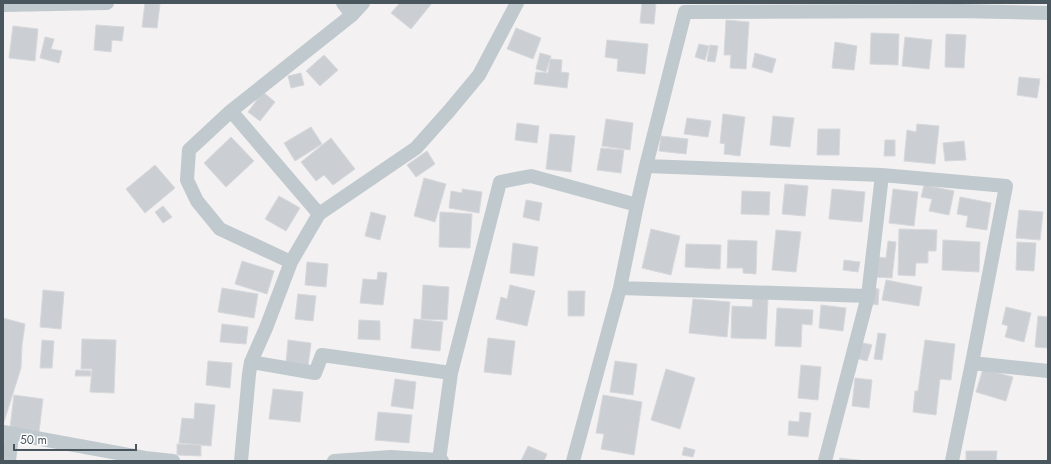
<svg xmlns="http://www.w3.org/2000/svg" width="1051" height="464" viewBox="0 0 1051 464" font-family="Jost,sans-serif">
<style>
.building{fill:#cbcfd3;stroke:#d6d8dc}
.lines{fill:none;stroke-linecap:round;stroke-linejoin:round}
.street{stroke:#c0c9ce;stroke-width:14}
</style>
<rect width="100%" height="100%" fill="#f3f1f1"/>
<path class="building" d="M145,3L160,4L157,28L142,27Z
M398,3H432L411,29L391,13L399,4Z
M642,3H656L654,24L640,23Z
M726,20L749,22L746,69L730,68L731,55H724Z
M96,25L124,27L122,41L112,40L111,52L94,50Z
M13,26L38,29L35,61L9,58Z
M516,28L541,38L533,59L507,49Z
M871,33L899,34L898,65L870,64Z
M946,34L966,35L964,68L945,67Z
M45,37L54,39L51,49L62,51L59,63L40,58Z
M905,37L932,40L929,69L902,66Z
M607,40L648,44L645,74L617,71L618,59L605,57Z
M835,42L857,46L854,70L832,68Z
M699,44L709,46L705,60L695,57Z
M710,45L718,46L715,62L707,61Z
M540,53L551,56L546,72L536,69Z
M755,53L776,59L772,73L752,67Z
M324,55L338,70L320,86L306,71Z
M550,59L562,60L561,72L569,73L567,88L534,84L536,72L548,73Z
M301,73L304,85L291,88L288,76Z
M1019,77L1040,79L1037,98L1017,95Z
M263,92L275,102L260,121L248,112Z
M723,114L745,117L740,156L724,154L725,144L720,143Z
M773,116L794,118L790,147L770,145Z
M687,118L711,121L708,137L684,134Z
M606,119L633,123L630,150L602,146Z
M517,123L539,126L537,143L515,140Z
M917,124L939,126L935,164L904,161L907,130L916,132Z
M311,127L322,144L295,161L284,143Z
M818,129H840L839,155H817Z
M550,134L575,136L571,172L546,169Z
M661,136L688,139L686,154L659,151Z
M231,137L254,161L226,187L204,163Z
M331,138L355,169L333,185L324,175L316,181L301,162Z
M885,140H895V156H884Z
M964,141L966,160L945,161L943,143Z
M601,148L624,150L621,173L597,170Z
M427,151L435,164L416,177L407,165Z
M155,165L175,188L145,213L126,189Z
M424,178L446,184L435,222L414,216Z
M785,184L808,186L805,216L782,214Z
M924,185L954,191L949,215L929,211L932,199L921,197Z
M462,189L482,192L479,213L449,208L451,191L462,193Z
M832,189L865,192L862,222L829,219Z
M893,189L918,192L914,226L889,223Z
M742,191L770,192L769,215L741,214Z
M279,196L300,208L286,231L265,219Z
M960,197L991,203L987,230L966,227L968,216L957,214Z
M526,200L542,203L539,221L523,217Z
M163,206L172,217L163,223L155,212Z
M1019,210L1043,212L1040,240L1016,238Z
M371,212L386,216L380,240L365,236Z
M440,212L472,214L470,248L439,247Z
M651,229L680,236L671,275L642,268Z
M899,229L937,230L936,251H928V263H916L915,276L898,275Z
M776,230L801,232L796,272L772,270Z
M728,240L757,241L756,274L743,273V268H727Z
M943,240L980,242L979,272L942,270Z
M888,241L896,242L892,278L875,277L877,257L886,258Z
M1017,242L1036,243L1034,271L1016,270Z
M513,243L538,247L534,276L510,273Z
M686,244L721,245L720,269L685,267Z
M844,260L860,262L858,272L843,270Z
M242,261L274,271L267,294L235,284Z
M307,262L328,264L326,287L305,285Z
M378,272L387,273L383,305L360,303L363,279L377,280Z
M886,280L922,287L919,306L882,300Z
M423,285L449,287L447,320L421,319Z
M510,285L535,291L527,326L496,319L501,297L507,299Z
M222,288L258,294L254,318L218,312Z
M872,288L879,289L878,305L871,304Z
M43,290L64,292L61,329L40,327Z
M568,291H585L584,316H568Z
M298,294L316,296L313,321L295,319Z
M753,298H768L766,339L731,338L732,306L752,307Z
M693,299L730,302L727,337L689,333Z
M821,305L846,308L843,331L819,328Z
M1006,307L1031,313L1024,342L1005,337L1008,326L1002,324Z
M777,308L813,310L812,325L802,324L801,347L775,346Z
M1038,316L1048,317V348L1035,347Z
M3,318L25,324L22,345L21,368L3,425Z
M414,319L443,322L440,351L411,348Z
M359,320L380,321V340L358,339Z
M222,324L248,327L246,344L220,342Z
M878,333L886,334L882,360L874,359Z
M488,338L515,341L511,375L484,372Z
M82,339L116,340L114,393L90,392L92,369H81Z
M42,340L54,341L52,368H40Z
M288,340L311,343L308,366L286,364Z
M925,340L955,344L951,380L940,379L936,415L913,412L915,391H918Z
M859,342L872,345L867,361L855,358Z
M208,361L232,363L230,388L206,385Z
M615,361L637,364L633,395L610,392Z
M801,365L821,367L818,400L798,398Z
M666,369L695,378L680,429L651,420Z
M983,369L1013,377L1006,401L976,392Z
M76,370L91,371V376H75Z
M855,378L872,380L869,408L852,406Z
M395,379L416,382L413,409L391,406Z
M273,389L303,392L300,422L269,419Z
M14,395L43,399L39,432L10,428Z
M603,395L642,402L634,455L601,449L604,434L596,433Z
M195,403L215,405L211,446L179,443L182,418L194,419Z
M378,412L412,415L409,443L375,440Z
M800,412L811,413L808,437L788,435L789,421L799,422Z
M177,444L201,445V456L177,455Z
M528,446L547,454L544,461H521Z
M684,447L695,450L693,457L682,455Z
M966,451H997L996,461H966Z
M840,458L867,461H839Z"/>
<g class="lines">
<path class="street" d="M343,3L352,15L231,111L319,214L416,148L449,111L479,75L517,3
M3,5L107,3
M352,15L363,3
M231,111L189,150L187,180L197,201L220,229L291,262
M646,166L882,175L1006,186L972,363L1048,371
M620,288L868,296L825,461
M868,296L882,175
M251,362L315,373L322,355L451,373
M3,432L145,458L173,461
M439,460L451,373L500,182L531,176L637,205
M9,461L12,434
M241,461L249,374L251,362L266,328L291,262L319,214
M334,461L391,457L439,460L442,461
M573,461L620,288L637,205L646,166L685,12L958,11L1048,13
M952,461L972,363"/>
</g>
<rect width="1051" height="464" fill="none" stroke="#4a565d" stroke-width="8"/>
<path d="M14 444v6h122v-6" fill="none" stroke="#4a565d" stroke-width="2"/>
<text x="20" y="444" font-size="12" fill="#4a565d" stroke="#ffffff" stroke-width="3" paint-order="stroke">50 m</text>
</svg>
